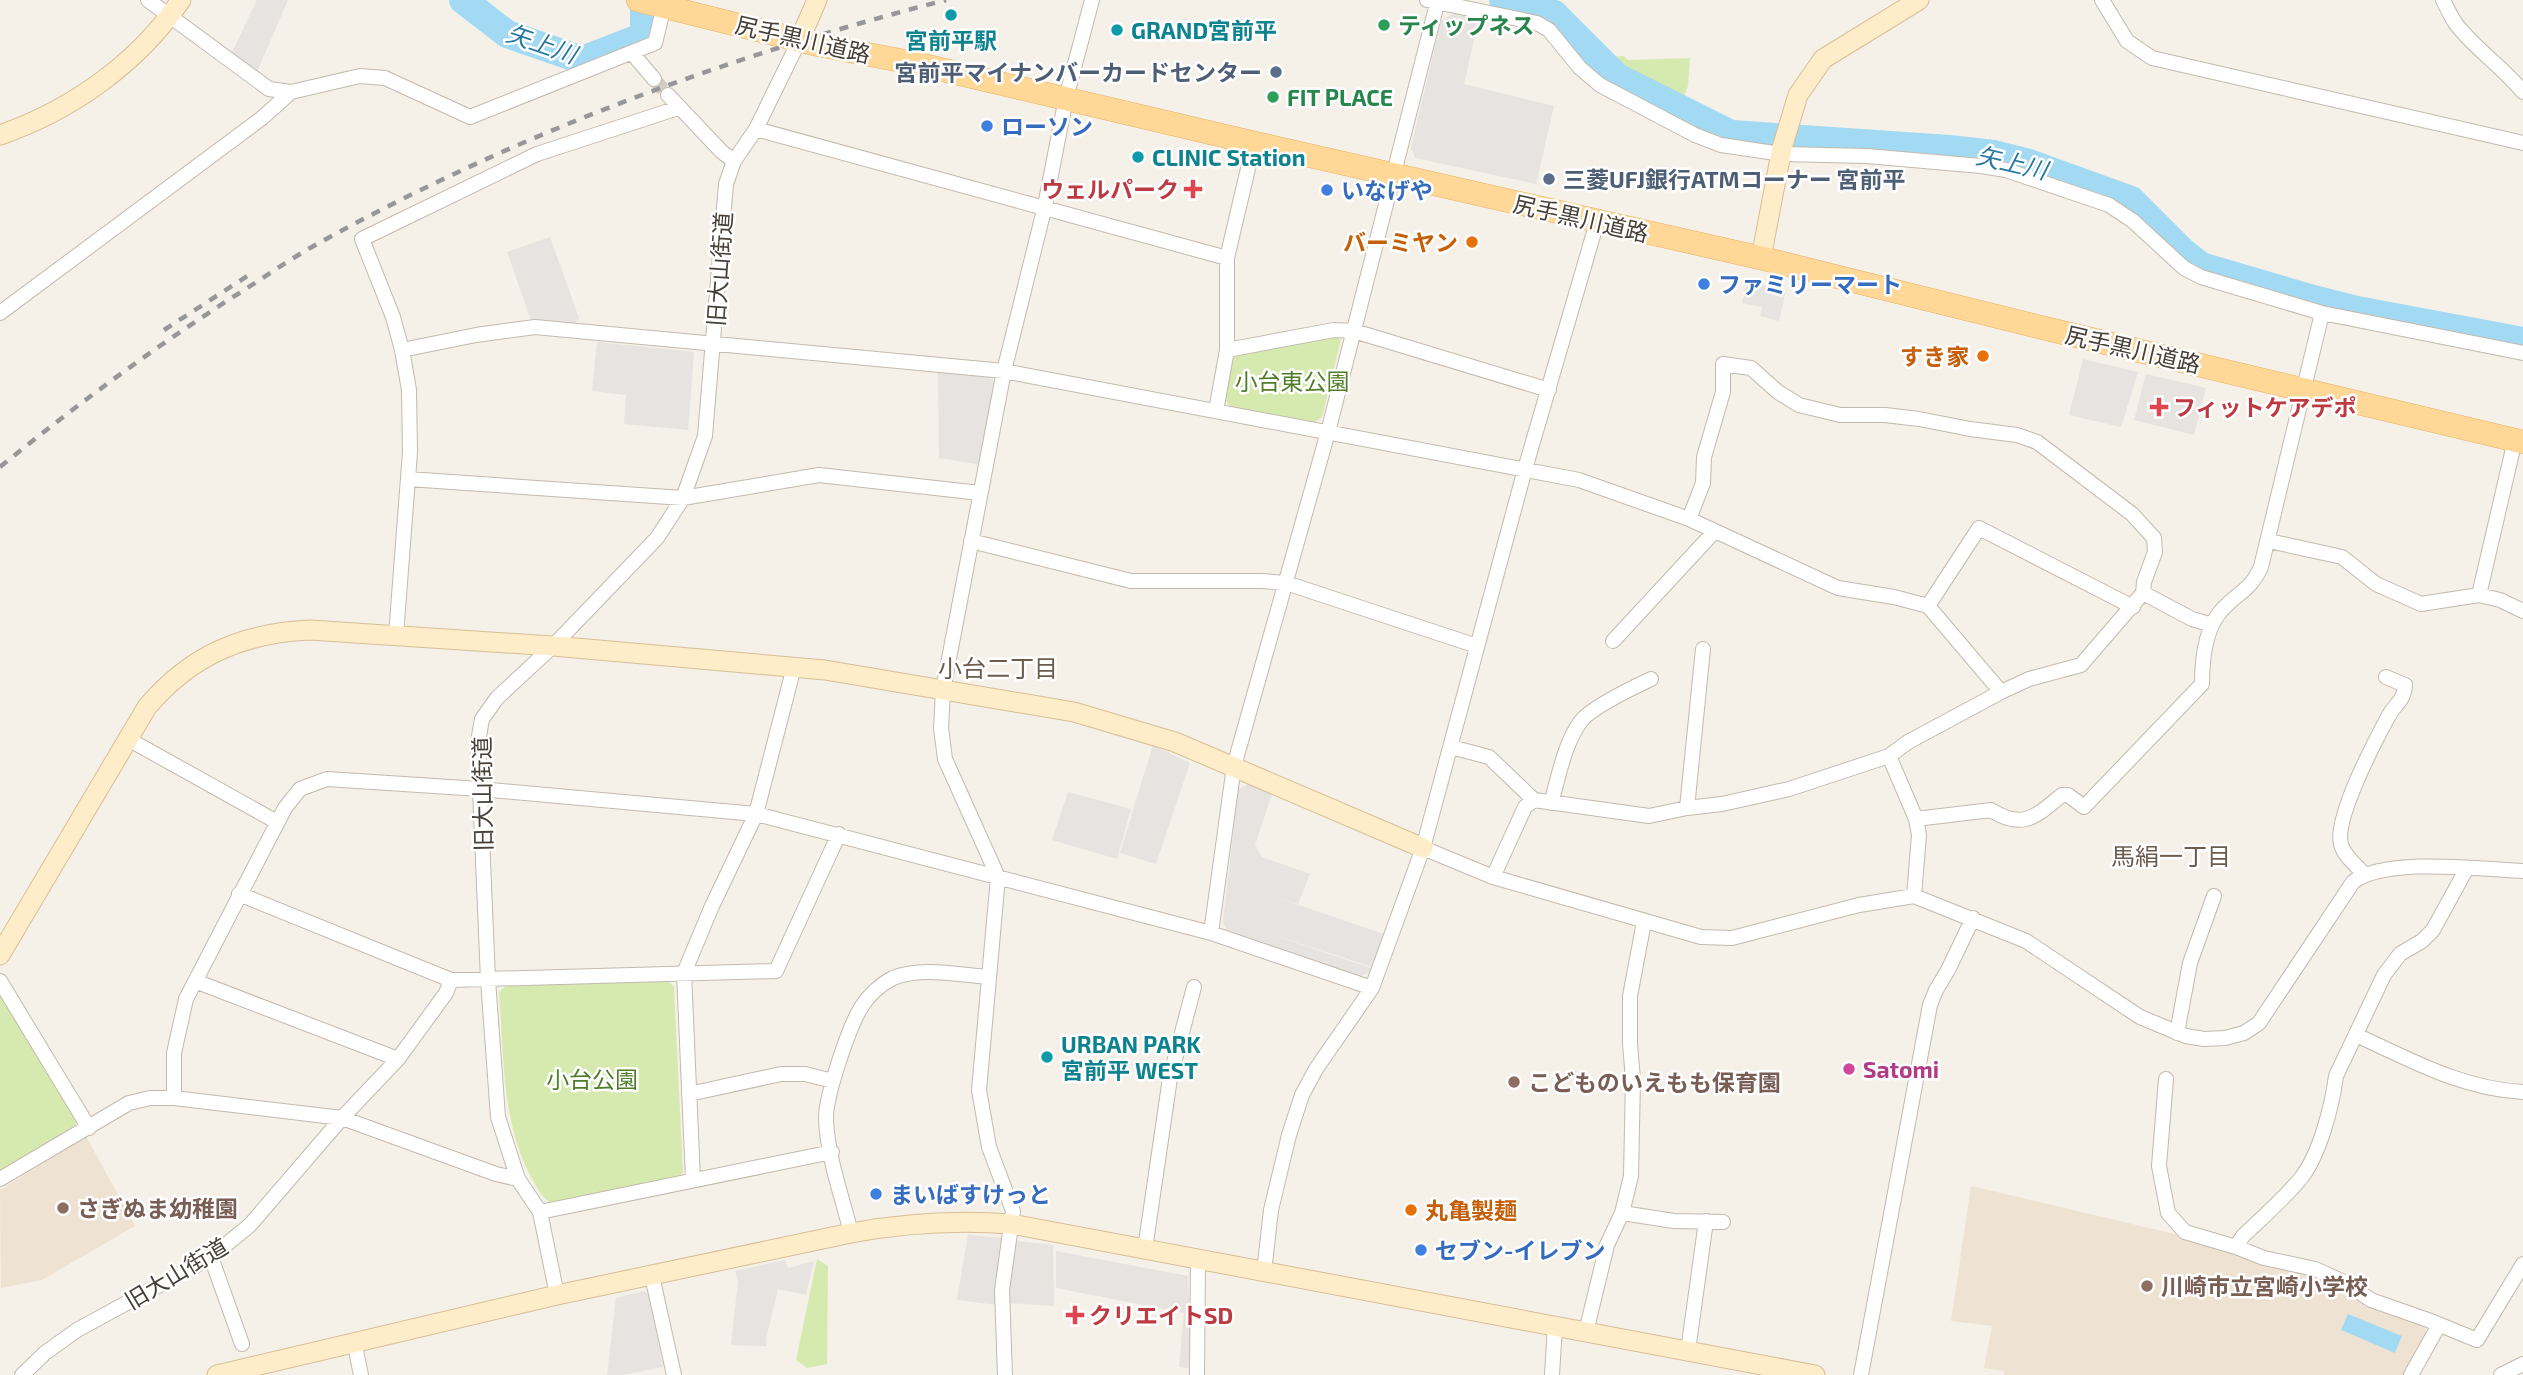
<svg xmlns="http://www.w3.org/2000/svg" width="2523" height="1375" viewBox="0 0 2523 1375" font-family="'Exo 2','Noto Sans JP',sans-serif">
<style>
.education{fill:#eee3d2}
.green{fill:#d6eab0}
.parking{fill:#e6e3e0}
.water{fill:#a3daf3}
.lines{fill:none;stroke-linecap:round;stroke-linejoin:round}
.river{stroke:#a3daf3;stroke-width:28}
.street-tunnel{stroke:#d2cdc5;stroke-width:14;stroke-dasharray:14 7;stroke-linecap:butt}
.street-casing{stroke:#c4b9ad;stroke-width:16}
.secondary-casing{stroke:#d6bf97;stroke-width:21}
.primary-casing{stroke:#e8b263;stroke-width:24}
.street{stroke:#fff;stroke-width:14}
.secondary{stroke:#ffecc8;stroke-width:19}
.primary{stroke:#ffd797;stroke-width:23}
.rail{stroke:#979797;stroke-width:4.5;stroke-dasharray:9 9;stroke-linecap:butt}
.culture-dot{fill:#0f9aa8;stroke:#fff;stroke-width:2.5}
.leisure-dot{fill:#2e9e5b;stroke:#fff;stroke-width:2.5}
.service-dot{fill:#5c6f8a;stroke:#fff;stroke-width:2.5}
.shop-dot{fill:#3f7fe0;stroke:#fff;stroke-width:2.5}
.health-dot{fill:#e0444e;stroke:#fff;stroke-width:2.5}
.food-dot{fill:#e8710a;stroke:#fff;stroke-width:2.5}
.hotel-dot{fill:#d1479c;stroke:#fff;stroke-width:2.5}
.education-dot{fill:#8d6e63;stroke:#fff;stroke-width:2.5}
.labels{text-anchor:middle;dominant-baseline:central;stroke-width:5;stroke-linejoin:round;paint-order:stroke}
.leisure-label{font-size:23px;font-weight:bold;fill:#27864d;stroke:#fff;text-anchor:start}
.culture-label{font-size:23px;font-weight:bold;fill:#0d838f;stroke:#fff;text-anchor:start}
.street-label{font-size:23px;fill:#484037;stroke:#fff}
.service-label{font-size:23px;font-weight:bold;fill:#4e5e75;stroke:#fff;text-anchor:end}
.shop-label{font-size:23px;font-weight:bold;fill:#366cbe;stroke:#fff;text-anchor:start}
.health-label{font-size:23px;font-weight:bold;fill:#be3a42;stroke:#fff;text-anchor:start}
.food-label{font-size:23px;font-weight:bold;fill:#c56008;stroke:#fff;text-anchor:end}
.park-label{font-size:23px;fill:#507d27;stroke:#fff}
.hotel-label{font-size:23px;font-weight:bold;fill:#b23c85;stroke:#fff;text-anchor:start}
.education-label{font-size:23px;font-weight:bold;fill:#785e54;stroke:#fff;text-anchor:start}
.water-label{font-size:24px;font-style:italic;fill:#2779a0;stroke:#fff}
.neighbourhood-label{font-size:24px;fill:#6c5c4d;stroke:#fff}
</style>
<rect width="100%" height="100%" fill="#f5f0e8"/>
<path class="education" d="M86,1136L135,1226L42,1280L1,1288L0,1190Z
M1971,1186L2179,1235L2326,1279L2363,1301L2424,1326L2427,1333L2403,1375H2004V1371L1984,1368L1992,1326L1951,1321Z"/>
<path class="green" d="M1624,56L1628,60L1690,58L1688,86L1682,102L1619,74L1605,57Z
M1334,335L1341,340L1322,417L1312,424L1230,407L1224,397L1231,360L1243,352Z
M667,980L674,987L683,1173L677,1178L553,1204C540,1197 537,1187 530,1175C501,1119 504,1054 499,992L507,985Z
M0,991L76,1116V1125L0,1173Z
M817,1259L828,1266L827,1364L807,1368L796,1360Z"/>
<path class="parking" d="M257,0H288L257,72L232,52Z
M1454,13L1479,18L1464,84L1554,106L1536,184L1415,158L1411,148L1441,21Z
M550,237L579,318L575,324L531,320L507,252Z
M1748,281L1786,290L1779,321L1760,316L1762,307L1742,303Z
M597,342L694,352L688,430L624,424L626,395L592,391Z
M2083,359L2138,372L2121,427L2069,415Z
M938,372L989,376L996,385L982,465L939,458Z
M2146,374L2206,388L2194,435L2134,420Z
M1153,745L1190,763L1156,864L1120,853Z
M1249,784L1272,794L1255,845L1262,857L1310,874L1298,904L1269,895L1384,934L1372,967L1256,929L1371,968L1370,972L1358,977L1229,934L1223,923L1238,789Z
M1068,792L1131,809L1117,859L1052,840Z
M968,1235L1003,1238L997,1305L957,1300Z
M1018,1241L1053,1245L1054,1306L1007,1303L1015,1244Z
M1056,1251L1188,1276L1192,1369L1179,1367L1184,1313L1056,1288Z
M785,1260L788,1268L814,1261L806,1295L778,1289L766,1339L767,1346L731,1345L738,1281L735,1271Z
M644,1291L649,1295L663,1367L622,1375H607L616,1298Z"/>
<path class="water" d="M2348,1314L2402,1336L2395,1353L2341,1330Z"/>
<g class="lines">
<path class="river" d="M463,0L507,34L582,60L644,36V12
M1503,0L1532,6L1554,14L1617,77L1731,134L1949,149L1994,154L2026,162L2131,200L2182,251L2201,266L2306,297L2357,310L2523,341"/>
<path class="street-tunnel" d="M654,79L668,95"/>
<g class="street-casing">
<path id="street" d="M148,0L269,89L291,92L360,76L385,78L470,117L655,43L665,2
M1427,0L1537,23L1549,30L1580,68L1600,85L1695,135L1721,145L1782,154L1867,156L1981,166L2006,170L2109,205L2133,221L2184,268L2201,277L2322,313L2523,353
M2102,0L2127,41L2152,58L2523,143
M2443,0C2447,8 2451,17 2456,24C2476,50 2503,67 2523,92
M632,53L654,79
M668,95L722,152L734,161
M756,129L1227,258
M0,313L262,118L291,92
M402,350L476,335L535,327L1004,371L1579,480L1689,519L1838,588L1894,597L1928,606L2001,692
M1227,350L1334,330L1354,331L1549,390
M1216,411L1227,350V258L1254,143
M408,479L683,498L819,475L980,493
M971,541L1131,581H1262L1286,583L1477,646
M2269,541L2342,557L2376,584L2421,604L2479,595L2500,600L2523,611
M2143,593L2192,619L2212,625
M2479,595L2515,440
M1928,606L1979,528L2133,607
M396,635L410,452L409,390L402,350L393,317L362,239L537,154L678,108
M1613,641L1714,532
M128,739L277,822
M1451,747L1489,757L1534,800L1649,816L1687,808L1722,804L1789,789L1889,756L1908,742L2001,692L2029,679L2081,665L2143,593L2144,582L2155,552L2154,538L2132,514L2037,442L2017,435L1970,429L1919,419L1885,415H1840L1799,405L1778,392L1751,368L1723,364V392L1704,457L1703,483L1689,519
M1889,756L1916,819L1919,835L1914,896
M1551,803C1559,776 1564,744 1581,721C1592,707 1634,687 1651,679
M1687,808L1703,649
M1916,819L1991,810C2024,831 2037,815 2062,795H2068L2084,807L2202,684C2202,661 2205,629 2221,611C2237,592 2249,593 2261,567L2322,313
M1423,848L1493,877L1701,937L1732,938L1859,905L1914,896L2026,941L2140,1017L2186,1036L2204,1039L2225,1038L2244,1033L2259,1023L2353,882C2386,857 2481,869 2523,871
M2364,874C2357,866 2343,855 2341,844C2334,819 2375,741 2388,717C2395,703 2404,702 2405,685L2386,677
M1493,877L1525,807L1534,800
M239,894L451,980
M1211,933L1234,766L1328,432L1438,0
M0,981L89,1128
M195,981L398,1059
M2177,1033L2190,963L2214,896
M2356,1035C2411,1060 2462,1089 2523,1092
M2166,1079L2159,1166L2168,1213L2185,1232L2236,1247L2264,1258L2315,1269L2346,1283L2371,1300L2428,1320L2477,1340L2523,1264
M689,1094L781,1074H805L833,1081
M174,1098V1053L186,999L285,808L300,789L327,779L480,789L756,814L1211,933L1372,988
M0,1179L129,1103L150,1098H174L342,1118L496,1174L518,1179
M693,1180L684,973L712,906L756,814L794,667
M540,1212L832,1152
M1622,1213L1674,1221L1723,1222
M851,1233C842,1196 827,1156 826,1118C826,1095 849,1026 862,1006C869,995 881,984 893,978C921,966 960,975 989,977
M2236,1247L2243,1236C2262,1218 2284,1199 2301,1178C2320,1154 2332,1106 2336,1076L2384,975L2400,954L2422,941L2433,930L2467,868
M1145,1249L1170,1078L1194,987
M211,1257L242,1344
M1264,1272L1271,1210L1289,1135L1302,1095L1316,1069L1372,988L1423,848L1525,469L1597,222
M652,1276L674,1375
M557,1295L540,1212L518,1179L498,1117L488,980L478,742L482,719L497,698L553,646L657,538L683,498L705,436L726,184L734,161L756,129L800,39
M1586,1332L1607,1245L1622,1213L1631,1176L1633,1079L1630,1044V996L1644,922
M354,1341L361,1375
M1688,1351L1706,1221
M22,1375L45,1353L77,1330L211,1257L250,1225L342,1118L398,1059L446,993L451,980L776,971L839,834
M1005,1375L1002,1290L1013,1211L989,1147L979,1090L998,877L945,759L941,728L943,690L1004,371L1045,206L1066,98L1092,0
M1197,1375L1198,1260
M1552,1375L1555,1326
M1861,1375L1930,1005L1936,990L1948,970L1973,918
M2411,1375L2439,1325
M2501,1375L2523,1364"/>
</g>
<g class="secondary-casing">
<path id="secondary" d="M800,39L817,0
M0,135C72,110 138,63 181,0
M1761,258L1782,148L1798,95L1823,59L1919,0
M0,955L147,707C191,655 243,633 310,630L553,646L825,670L1074,712L1175,742L1423,848
M217,1375L557,1295L851,1233C905,1223 957,1220 1011,1224L1815,1375"/>
</g>
<g class="primary-casing">
<path id="primary" d="M638,0L815,44L918,64L1254,143L1761,258L2056,331L2523,442"/>
</g>
<use href="#street" class="street"/>
<use href="#secondary" class="secondary"/>
<use href="#primary" class="primary"/>
<path class="rail" d="M164,330L252,273
M0,467C75,406 152,349 233,297C259,281 284,263 310,248C510,136 724,57 946,0"/>
</g>
<g class="culture-dot">
<circle cx="951" cy="15" r="7"/>
<circle cx="1117" cy="30" r="7"/>
<circle cx="1138" cy="157" r="7"/>
<circle cx="1047" cy="1057" r="7"/>
</g>
<g class="leisure-dot">
<circle cx="1384" cy="25" r="7"/>
<circle cx="1273" cy="97" r="7"/>
</g>
<g class="service-dot">
<circle cx="1276" cy="72" r="7"/>
<circle cx="1549" cy="179" r="7"/>
</g>
<g class="shop-dot">
<circle cx="987" cy="126" r="7"/>
<circle cx="1327" cy="190" r="7"/>
<circle cx="1704" cy="284" r="7"/>
<circle cx="876" cy="1194" r="7"/>
<circle cx="1421" cy="1250" r="7"/>
</g>
<g class="health-dot">
<path d="M1189.5 178.5h7v7h7v7h-7v7h-7v-7h-7v-7h7z"/>
<path d="M2155.5 396.5h7v7h7v7h-7v7h-7v-7h-7v-7h7z"/>
<path d="M1071.5 1304.5h7v7h7v7h-7v7h-7v-7h-7v-7h7z"/>
</g>
<g class="food-dot">
<circle cx="1472" cy="242" r="7"/>
<circle cx="1983" cy="356" r="7"/>
<circle cx="1411" cy="1210" r="7"/>
</g>
<circle class="hotel-dot" cx="1849" cy="1069" r="7"/>
<g class="education-dot">
<circle cx="1514" cy="1082" r="7"/>
<circle cx="63" cy="1208" r="7"/>
<circle cx="2147" cy="1286" r="7"/>
</g>
<g class="labels">
<g class="leisure-label">
<text x="1398" y="25">ティップネス</text>
<text x="1287" y="97">FIT PLACE</text>
</g>
<g class="culture-label">
<text x="1131" y="30">GRAND宮前平</text>
<text x="951" y="40" text-anchor="middle">宮前平駅</text>
<text x="1152" y="157">CLINIC Station</text>
<text x="1061" y="1044">URBAN PARK<tspan x="1061" dy="26">宮前平 WEST</tspan></text>
</g>
<g class="street-label">
<text transform="translate(803 39) rotate(13)">尻手黒川道路</text>
<text transform="translate(1581 218) rotate(13)">尻手黒川道路</text>
<text transform="translate(719 269) rotate(-86)">旧大山街道</text>
<text transform="translate(2133 349) rotate(13)">尻手黒川道路</text>
<text transform="translate(482 794) rotate(-91)">旧大山街道</text>
<text transform="translate(176 1273) rotate(-31)">旧大山街道</text>
</g>
<g class="service-label">
<text x="1262" y="72">宮前平マイナンバーカードセンター</text>
<text x="1563" y="179" text-anchor="start">三菱UFJ銀行ATMコーナー 宮前平</text>
</g>
<g class="shop-label">
<text x="1001" y="126">ローソン</text>
<text x="1341" y="190">いなげや</text>
<text x="1718" y="284">ファミリーマート</text>
<text x="890" y="1194">まいばすけっと</text>
<text x="1435" y="1250">セブン-イレブン</text>
</g>
<g class="health-label">
<text x="1179" y="189" text-anchor="end">ウェルパーク</text>
<text x="2173" y="407">フィットケアデポ</text>
<text x="1089" y="1315">クリエイトSD</text>
</g>
<g class="food-label">
<text x="1458" y="242">バーミヤン</text>
<text x="1969" y="356">すき家</text>
<text x="1425" y="1210" text-anchor="start">丸亀製麺</text>
</g>
<g class="park-label">
<text x="1292" y="381">小台東公園</text>
<text x="592" y="1079">小台公園</text>
</g>
<g class="hotel-label">
<text x="1863" y="1069">Satomi</text>
</g>
<g class="education-label">
<text x="1528" y="1082">こどものいえもも保育園</text>
<text x="77" y="1208">さぎぬま幼稚園</text>
<text x="2161" y="1286">川崎市立宮崎小学校</text>
</g>
<g class="water-label">
<text transform="translate(542 43) rotate(19)">矢上川</text>
<text transform="translate(2012 162) rotate(13)">矢上川</text>
</g>
<g class="neighbourhood-label">
<text x="998" y="667">小台二丁目</text>
<text x="2171" y="855">馬絹一丁目</text>
</g>
</g>
</svg>
